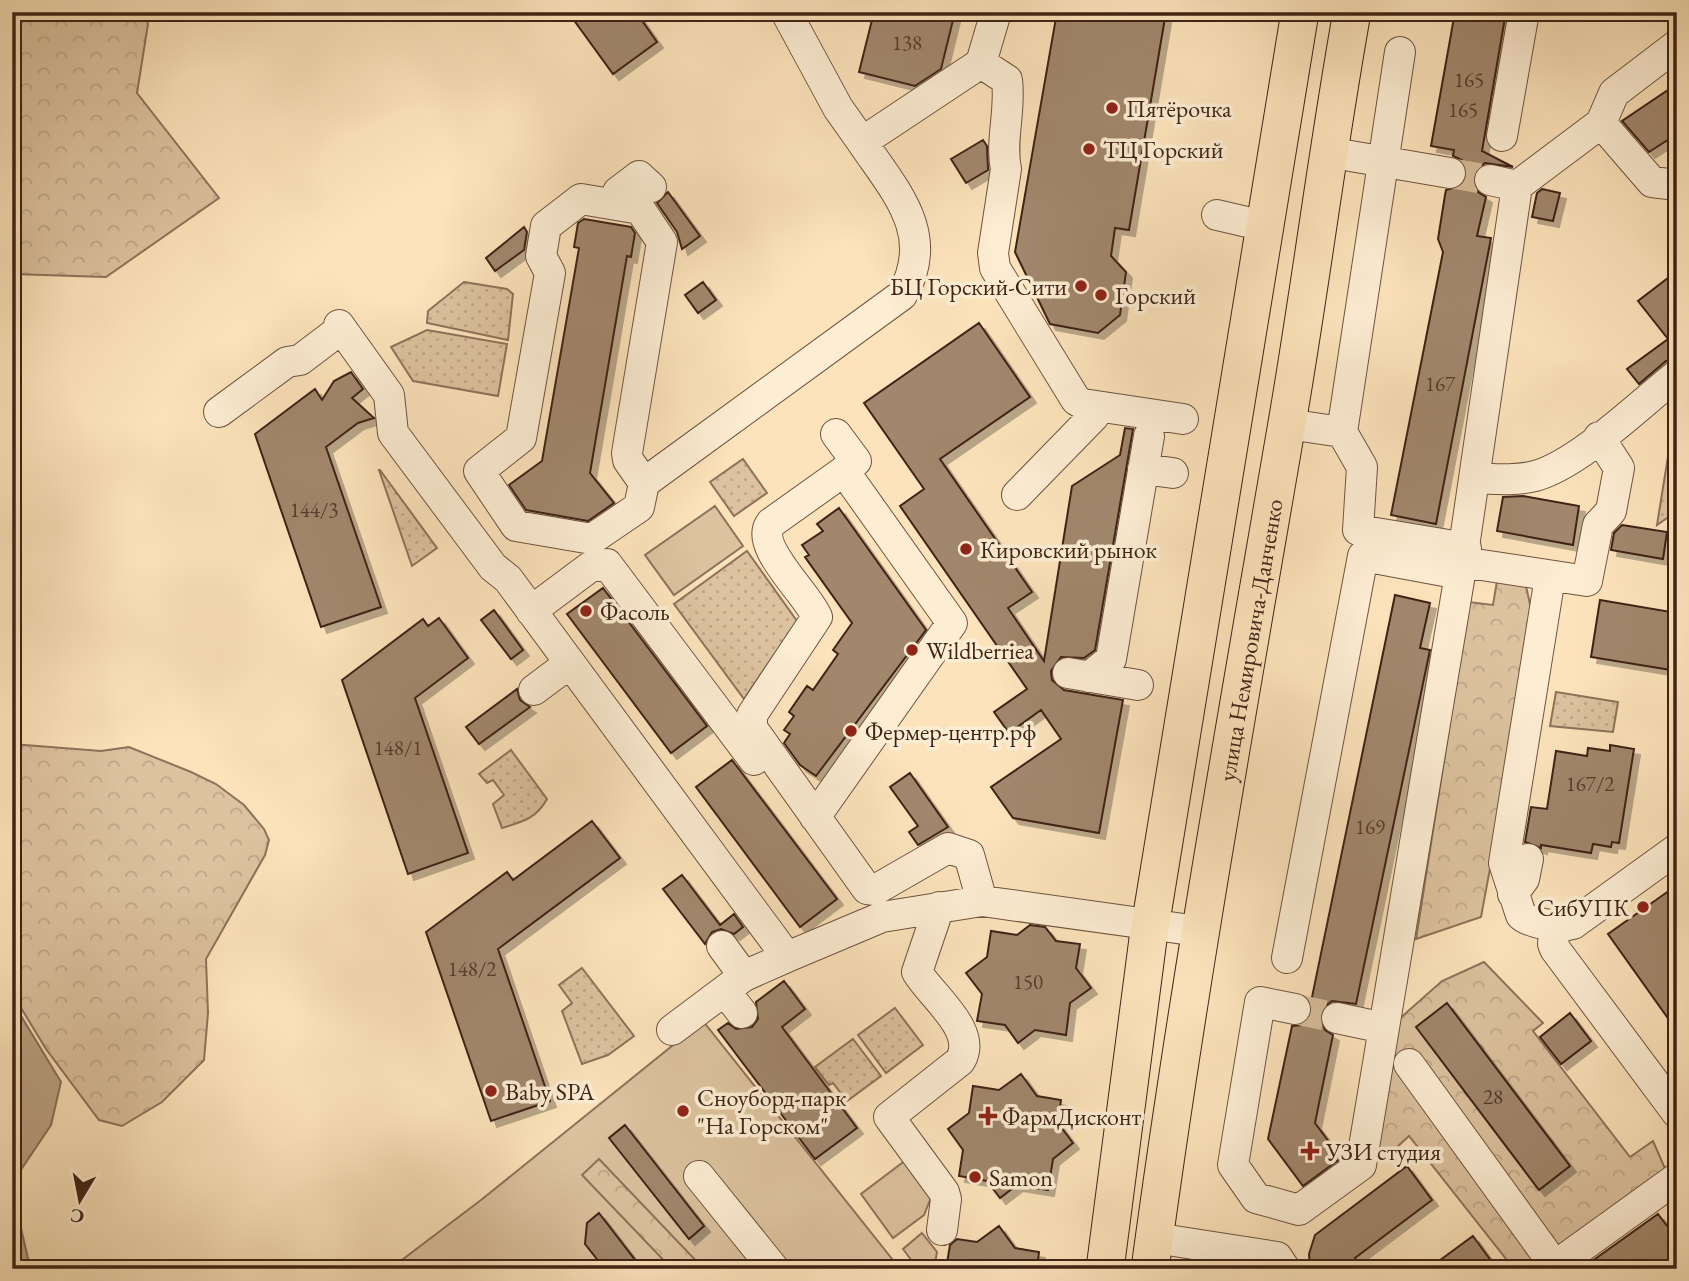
<svg xmlns="http://www.w3.org/2000/svg" width="1689" height="1281" viewBox="0 0 1689 1281" font-family="'EB Garamond',serif">
<style>
.green{fill:#dcc29f;stroke:#8e725a;stroke-width:2}
.forest{fill:url(#forest-crowns);stroke:#8e725a;stroke-width:2}
.park{fill:url(#park-dots);stroke:#8e725a;stroke-width:2}
.water{fill:#bca283;stroke:#8a6f57;stroke-width:2}
.building{fill:#a1876c;stroke:#3f2316;stroke-width:2;filter:url(#shadow)}
.lines{fill:none;stroke-linecap:round;stroke-linejoin:round}
.minor-tunnel{stroke:#d6bd9a;stroke-width:30;stroke-dasharray:30 15;stroke-linecap:butt}
.minor-casing{stroke:#6e533f;stroke-width:32}
.major-casing{stroke:#3f2316;stroke-width:39}
.minor{stroke:#fdedd3;stroke-width:30}
.major{stroke:#fce3bb;stroke-width:37}
.poi-dot{fill:#8f2418;stroke:#fdedd3;stroke-width:2.5}
.labels{text-anchor:middle;dominant-baseline:central;stroke-width:7;stroke-linejoin:round;paint-order:stroke}
.number-label{font-size:21px;fill:#583c2c}
.poi-label{font-size:24px;fill:#3f2316;stroke:#fdedd3;text-anchor:start}
.street-label{font-size:24px;fill:#3f2316;stroke:#fdedd3}
</style>
<defs>
<pattern id="forest-crowns" width="20" height="18" patternUnits="userSpaceOnUse" patternTransform="scale(1.75)"><rect width="20" height="18" fill="#dcc29f"/><path d="M2 6a3 3 0 1 1 6 0M12 15a3 3 0 1 1 6 0" fill="none" stroke="#bea688"/></pattern>
<pattern id="park-dots" width="8" height="8" patternUnits="userSpaceOnUse" patternTransform="scale(1.75)"><rect width="8" height="8" fill="#dcc29f"/><path d="M2 2h.1M6 6h.1" fill="none" stroke="#bea688" stroke-width="1.8" stroke-linecap="round"/></pattern>
<filter id="shadow"><feDropShadow dx="6" dy="6" stdDeviation="0" flood-color="#0004"/></filter>
</defs>
<rect width="100%" height="100%" fill="#fce3bb"/>
<filter id="stains"><feTurbulence type="fractalNoise" baseFrequency=".00286" numOctaves="4"/><feColorMatrix values="0 0 0 0 .2 0 0 0 0 .09 0 0 0 0 .02 0 0 0 .5 -.17"/></filter>
<radialGradient id="worn" r=".72"><stop offset=".6" stop-color="#630" stop-opacity="0"/><stop offset="1" stop-color="#630" stop-opacity=".3"/></radialGradient>
<path class="green" d="M715,506L743,546L674,595L645,555Z
M703,1021L900,1269H390L481,1200Z
M906,1160L932,1195L924,1215L893,1238L861,1194Z
M922,1233L937,1252L934,1269H918L903,1249Z"/>
<path class="forest" d="M12,12H144L148,24L137,93L219,198L106,277L12,274Z
M1497,581L1526,586L1535,627L1481,917L1416,939L1469,602L1493,605Z
M12,744L101,751L129,747L191,772L216,784L244,805L264,829L269,840L265,855L206,959L208,1013L204,1060L162,1102L122,1126L99,1120L46,1049L12,993Z
M1484,962L1543,1023L1533,1031L1630,1157L1653,1141L1674,1189L1572,1259L1579,1269H1514L1409,1136L1382,1161L1377,1147L1398,1020L1442,981Z
M599,1159L703,1268L672,1269L582,1175Z"/>
<path class="park" d="M464,282L507,289L513,294L508,340L427,323L428,311Z
M427,330L507,344L498,396L413,381L391,347Z
M1670,444L1677,447V511L1657,525Z
M743,459L767,493L734,516L710,482Z
M380,470L437,548L412,566L379,470Z
M747,551L797,621L744,699L674,604Z
M1556,692L1618,702L1613,732L1550,726Z
M511,750L547,799C536,819 522,822 502,828L493,804L504,795L493,780L487,783L479,774Z
M582,968L634,1036L608,1055L582,1064L562,1011L572,1003L559,985Z
M895,1008L923,1045L886,1073L858,1035Z
M853,1039L881,1076L847,1101L833,1083L829,1085L815,1067Z"/>
<path class="water" d="M12,1001L61,1082L51,1125L12,1183Z
M12,1189L30,1267V1269H12Z"/>
<path class="building" d="M568,12H636L657,42L613,74Z
M874,12H955L941,69L915,86L859,72Z
M1057,12H1166L1129,230L1115,228L1111,256L1126,272L1120,315L1098,333L1050,324L1015,252Z
M1455,12H1506L1482,151L1513,167L1485,163L1477,169L1473,177L1478,192L1486,197L1477,236L1491,238L1436,524L1391,515L1443,252L1438,239L1445,195L1446,190L1463,185L1467,175L1462,160L1453,156L1454,150L1431,146Z
M1677,84V134L1649,152L1622,121Z
M983,140L987,146L988,170L966,183L951,159Z
M1542,189L1560,193L1553,221L1532,217L1537,193Z
M668,192L700,236L682,249L677,232L657,203Z
M584,219L631,227L635,233L631,257L627,256L590,473L614,503L588,521L526,510L509,485L542,461L579,248L574,247L578,223Z
M524,227L527,232L524,250L495,271L486,258Z
M1677,271V358L1666,361L1639,384L1627,369L1668,339L1638,301Z
M703,282L716,300L698,313L685,295Z
M979,323L1030,397L940,459L1032,592L1008,608L1044,661L1072,486L1120,455L1125,428L1133,429L1095,650L1084,658L1061,657L1051,671L1052,680L1064,690L1123,700L1099,833L1013,818L991,787L1061,739L1041,710L1009,733L994,712L1027,689L900,506L924,489L864,403Z
M351,372L363,389L352,398L374,418L358,423L326,447L381,607L321,627L255,434L315,389L322,400L334,381Z
M1523,496L1579,506L1573,545L1497,531L1503,497Z
M839,508L926,630L816,776L800,765L784,743L790,734L784,730L794,716L789,712L807,686L813,690L838,654L833,650L852,623L805,557L809,555L802,545L823,531L817,524Z
M1622,525L1667,532L1663,559L1611,550L1614,533Z
M603,588L707,726L671,753L567,614Z
M1395,595L1430,603L1420,648L1430,650L1356,1004L1332,1001L1324,1007L1320,1015L1325,1030L1333,1035L1315,1123L1341,1158L1303,1186L1268,1139L1292,1026L1301,1025L1312,1013L1311,1002Z
M1600,600L1677,613V671L1591,657Z
M494,610L523,650L511,659L481,620Z
M439,618L468,658L415,698L468,853L408,874L342,680L423,619L428,626Z
M517,689L520,700L530,707L479,744L466,727Z
M1610,745L1634,749L1619,843L1612,842L1611,847L1593,844L1591,853L1541,845V848L1525,842L1531,807L1547,809L1556,751L1587,756L1588,748L1610,751Z
M732,760L837,899L800,927L696,787Z
M910,773L948,827L918,845L909,832L918,826L890,787Z
M592,821L620,858L498,949L550,1101L491,1121L426,932L507,872L513,880Z
M682,875L720,925L734,914L743,927L734,934L721,929L712,932L705,944L663,889Z
M1670,890L1677,899V1031L1608,934Z
M1030,925L1045,927L1056,941L1080,944L1076,968L1091,988L1070,1003L1066,1035L1035,1030L1018,1043L1005,1025L977,1021L982,994L966,973L987,957L991,931L1017,935Z
M784,981L805,1009L782,1027L857,1128L815,1159L718,1030L728,1023L736,1029L752,1027L758,1019L756,1002Z
M1447,1003L1570,1166L1539,1190L1416,1027Z
M1570,1013L1591,1041L1561,1064L1540,1037Z
M1021,1074L1037,1096L1061,1100L1058,1123L1073,1143L1053,1159L1048,1190L1017,1185L1000,1198L987,1181L959,1176L963,1150L948,1129L969,1113L973,1086L999,1090Z
M625,1125L704,1226L689,1239L609,1138Z
M1407,1166L1432,1200L1355,1258L1363,1269H1310L1309,1254L1315,1235Z
M599,1213L642,1269L604,1268L585,1244L587,1223Z
M1658,1214L1677,1239V1269H1581Z
M999,1226L1015,1248L1039,1252L1037,1269H946L950,1245L957,1239L977,1242Z
M1473,1236L1497,1269H1428Z"/>
<g class="lines">
<path class="minor-tunnel" d="M1450,173L1490,180
M1295,1009L1337,1018"/>
<g class="minor-casing">
<path id="minor" d="M786,12L838,108L862,142L981,63L996,12
M1677,45L1614,93L1601,123L1652,182L1677,185
M981,63L1007,80C1011,110 1000,141 1006,169L993,253L995,268L1076,400L1083,404L1183,419
M1502,136L1524,12
M1327,152L1450,173
M1490,180L1517,186
M581,199L640,209L662,242L627,453L628,460L644,483L639,507L592,539L516,526L479,471L521,438L550,273L541,256L546,226Z
M615,204L618,192L639,176L651,187
M1217,215L1264,226
M339,325L389,395L393,433L493,567L508,579L787,957L882,917L982,901L1198,931
M219,412L287,362L300,360L341,329
M1287,424L1342,432L1362,467L1358,530L1466,548
M1342,432L1400,52
M1143,469L1173,473
M844,471L771,523C753,546 807,593 817,617L752,715V728L867,889L875,890L948,848L969,855L982,901
M1476,478C1495,479 1516,481 1535,476C1579,464 1640,404 1677,375
M644,483L902,295C937,234 895,191 862,142
M1017,495L1094,416L1095,406
M1462,562L1587,581L1598,525L1611,511L1619,468L1599,437
M1550,577L1504,863L1521,915C1531,924 1560,928 1573,924L1677,849
M531,611L590,567L607,564L754,760
M1068,673L1138,685
M1089,677L1111,659L1149,436
M534,690L570,663
M815,817L952,623L844,471L856,461L836,434
M1513,894L1524,879L1528,859
M939,907L917,972C931,996 979,1031 960,1061L889,1117L944,1192L946,1199L942,1230
M1555,925L1553,944L1555,949L1677,1113
M722,946L744,976
M1287,958L1363,556L1460,574L1517,186L1601,123
M725,991L742,1013
M1295,1009L1260,1002L1233,1165L1256,1198L1299,1210L1361,1165L1460,574
M1337,1018L1384,1028
M672,1030L744,976L787,957
M1409,1064L1555,1266L1677,1178
M699,1176L774,1269
M1155,1238L1277,1257L1285,1269"/>
</g>
<g class="major-casing">
<g id="major">
<path d="M1105,1269L1148,939L1300,12"/>
<path id="s1" d="M1150,1269C1188,987 1238,709 1286,429C1310,291 1327,151 1352,12"/>
</g>
</g>
<use href="#minor" class="minor"/>
<use href="#major" class="major"/>
</g>
<g class="poi-dot">
<circle cx="1112" cy="108" r="7"/>
<circle cx="1089" cy="149" r="7"/>
<circle cx="1081" cy="286" r="7"/>
<circle cx="1101" cy="295" r="7"/>
<circle cx="966" cy="549" r="7"/>
<circle cx="586" cy="611" r="7"/>
<circle cx="912" cy="650" r="7"/>
<circle cx="851" cy="731" r="7"/>
<circle cx="1643" cy="907" r="7"/>
<circle cx="491" cy="1091" r="7"/>
<circle cx="683" cy="1111" r="7"/>
<path d="M984.5 1105.5h7v7h7v7h-7v7h-7v-7h-7v-7h7z"/>
<path d="M1306.5 1140.5h7v7h7v7h-7v7h-7v-7h-7v-7h7z"/>
<circle cx="975" cy="1177" r="7"/>
</g>
<g class="labels">
<g class="number-label">
<text x="907" y="42">138</text>
<text x="1469" y="79">165</text>
<text x="1463" y="109">165</text>
<text x="1440" y="383">167</text>
<text x="314" y="509">144/3</text>
<text x="398" y="747">148/1</text>
<text x="1590" y="783">167/2</text>
<text x="1370" y="826">169</text>
<text x="472" y="968">148/2</text>
<text x="1028" y="981">150</text>
<text x="1493" y="1096">28</text>
</g>
<g class="poi-label">
<text x="1126" y="108">Пятёрочка</text>
<text x="1103" y="149">ТЦ Горский</text>
<text x="1067" y="286" text-anchor="end">БЦ Горский-Сити</text>
<text x="1115" y="295">Горский</text>
<text x="980" y="549">Кировский рынок</text>
<text x="600" y="611">Фасоль</text>
<text x="926" y="650">Wildberriea</text>
<text x="865" y="731">Фермер-центр.рф</text>
<text x="1629" y="907" text-anchor="end">СибУПК</text>
<text x="505" y="1091">Baby SPA</text>
<text x="697" y="1097">Сноуборд-парк<tspan x="697" dy="28">"На Горском"</tspan></text>
<text x="1002" y="1116">ФармДисконт</text>
<text x="1326" y="1151">УЗИ студия</text>
<text x="989" y="1177">Samon</text>
</g>
<g class="street-label">
<text stroke="none"><textPath href="#s1" startOffset="637">улица Немировича-Данченко</textPath></text>
</g>
</g>
<rect width="1689" height="1281" fill="none" stroke="#fce3bb" stroke-width="42"/>
<rect x="14" y="14" width="1661" height="1253" fill="none" stroke="#3f2316" stroke-width="3.5"/>
<rect x="21" y="21" width="1647" height="1239" fill="none" stroke="#3f2316" stroke-width="2"/>
<g transform="translate(80 1200) rotate(190)" stroke="#fdedd3" stroke-width="5" paint-order="stroke">
<path d="M0-5L12 26L0 18L-12 26Z" fill="#3f2316"/>
<text y="-10" font-size="19" font-weight="bold" text-anchor="middle" fill="#3f2316">С</text>
</g>
<rect width="100%" height="100%" filter="url(#stains)"/>
<rect width="100%" height="100%" fill="url(#worn)"/>
</svg>
